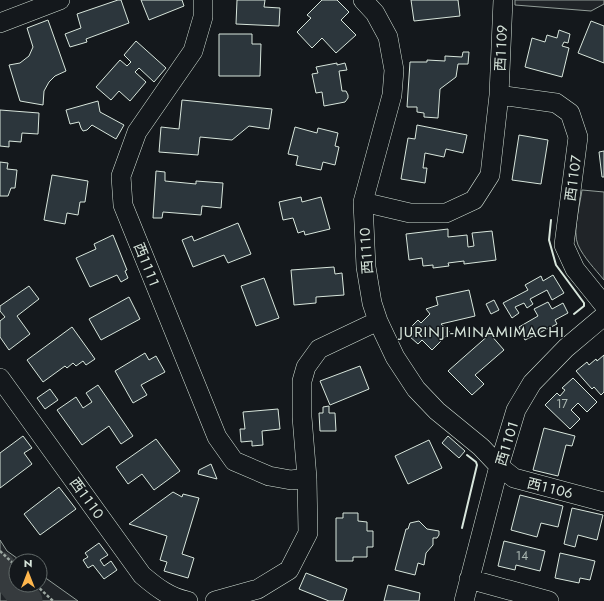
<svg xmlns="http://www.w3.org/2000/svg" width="604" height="601" viewBox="0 0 604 601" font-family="Jost,'Noto Sans JP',sans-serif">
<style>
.green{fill:#202428;stroke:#939e99}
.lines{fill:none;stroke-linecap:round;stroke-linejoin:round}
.river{stroke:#363b3e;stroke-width:31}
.building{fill:#2c363c;stroke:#d8e6dc}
.minor-casing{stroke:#d8e6dc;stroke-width:20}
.path{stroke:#9da8a2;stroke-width:2.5;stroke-dasharray:3 2;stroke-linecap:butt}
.minor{stroke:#14181c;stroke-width:19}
.wall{stroke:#d8e6dc;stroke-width:2}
.labels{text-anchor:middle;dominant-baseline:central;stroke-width:3;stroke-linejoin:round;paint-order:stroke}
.number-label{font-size:12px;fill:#adbab4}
.street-label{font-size:14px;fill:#d8e6dc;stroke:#14181c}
.neighbourhood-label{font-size:15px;letter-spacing:1px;fill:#d8e6dc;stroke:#14181c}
</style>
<rect width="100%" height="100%" fill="#14181c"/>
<path class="green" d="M515,0H604V4L591,11L515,5Z
M582,190L604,192V280C595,269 584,258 578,245C572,231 580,205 582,190Z
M0,540L7,551L21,561H16V585H40V574L78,601H0Z"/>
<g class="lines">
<path class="river" d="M0,567L27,601"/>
</g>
<path class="building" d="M118,0H121L129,23L86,39L87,42L70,47L65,34L81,28L77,14Z
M141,0H182L184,6L149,20Z
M237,0H265L264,7L280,8L279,26L236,24Z
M322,0H337L349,12L341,20L356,35L336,53L322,38L312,48L297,32L311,18L307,15Z
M411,0H458L460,16L414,21Z
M48,20L66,71L55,76L49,82L44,91L43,105L20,101L9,65L20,63L29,56L33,47L27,28Z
M591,21L604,26V63L578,53Z
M559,30L570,34L568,43L564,42L562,46L569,48L562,77L525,67L532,38L545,42L547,35L557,38Z
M219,34H252V44H261L260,76H219Z
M136,41L166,68L154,82L139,68L135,72L146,82L130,101L119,91L111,100L96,87L120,60L127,66L131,62L124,55Z
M463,52H469L468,64H458L456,77L440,89L438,118L424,117V113L417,112V107H407L410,62H427V60L445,61V56L462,57Z
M337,63V65L345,63L347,70L339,71L342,91H346L348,95V98L345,102L324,106L322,92L316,93L312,74L318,73L316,67Z
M182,100L272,109L269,129L249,126L232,140L200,137L198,155L159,152L161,127L179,129Z
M98,101L100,112L124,125L116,139L92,125L87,130L83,131L81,128L79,122L70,124L66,110Z
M0,110L39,113L38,134L22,133L21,142L9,141V147L0,146Z
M417,125L467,135L463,153L446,149L444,157L425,153L423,168H427L425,183L401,179L408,138L415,139Z
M295,127L317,133L318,128L338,133L335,146L339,147L335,165L323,162L321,170L296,165L298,156L288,154Z
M519,135L548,140L541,184L512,180Z
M604,151V177H602L599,152Z
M0,162L8,163L7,169L17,170L15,188H11L8,196H0Z
M156,171L165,172V181L196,184V181L223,183L221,208L202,206L201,215L163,212L162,218H153Z
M52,175L88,181L85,202H80L78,215L67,213L65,224L44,220Z
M301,197L302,202L321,197L330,229L305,235L304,231L298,233L293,218L283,220L279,202Z
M238,223L251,254L228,263L224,255L193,267L182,240L192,236L194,241Z
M448,229V237L467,235L468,247L474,246L472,233L492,231L496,260L464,264V261L448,263L449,266L433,268V265L423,266L422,258L409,260L406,234Z
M113,235L127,270L125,271L128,278L121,282L117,275L90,287L76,258L96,249L94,244Z
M334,267L335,274L342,273L344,295L316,297V303L294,305L291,270Z
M553,275L564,293L552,300L547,290L530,299L533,304L527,308L524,303L515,307L519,313L512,318L503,303L528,290L525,285L541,276L543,281Z
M264,278L279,318L256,326L241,286Z
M29,286L39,299L17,316L30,334L9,350L0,337V321L5,317L0,311V306Z
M469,290L475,316L441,324L450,332L432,350L422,340L418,344L409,336L413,331L410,328L418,320L421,323L430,314L426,309L438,305L436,297Z
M129,297L140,319L101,340L89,319Z
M494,300L499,310L491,314L486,304Z
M548,302L552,309L563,303L568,313L555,320L557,324L525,340L519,327L538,316L534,309Z
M72,327L95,359L86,365L83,361L76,366L73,363L67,368L65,366L43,382L27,360Z
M490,334L504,350L475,375L484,384L472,395L448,371Z
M145,353L149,360L156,356L165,372L141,385L147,395L133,403L115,371Z
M604,355V392L601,395L594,387L592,389L576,371L587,362L589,365L596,359L597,361Z
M360,366L369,389L330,405L320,381Z
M573,378L597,402L587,412L578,403L571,410L580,419L570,429L545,405L557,393L560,396L565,390L562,388Z
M98,385L133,436L121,444L109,426L82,445L57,410L76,397L83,408L92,402L86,393Z
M50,389L58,400L45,409L37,398Z
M329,406V413H335L336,431H320L319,413H323V407Z
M278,409L280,429L262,431L263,445L252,446V441L241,442L240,429H245L243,412Z
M544,428L575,436L572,446L566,445L558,476L533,470Z
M23,436L32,448L24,453L32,464L0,488V453Z
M448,436L465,451L459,458L442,443Z
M156,439L180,471L154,490L142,474L128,484L116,467Z
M429,440L442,468L408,484L395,456Z
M211,464L217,479L198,474L199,470Z
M59,487L76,509L40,535L24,514Z
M173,492L182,497L183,494L199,498L182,554L194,558L188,578L164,571L167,562L160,560L167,536L129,524Z
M520,495L563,506L558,527L541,523L537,537L511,530Z
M572,508L603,515L597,540L578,535L575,547L564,544Z
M343,513H358V521L367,522V531H373V547H367V557H353V561H336V518H343Z
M419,521L427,529L439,531V535L437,538H433V545L426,553L424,565L418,563L415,575L395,570L406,529H408L410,523Z
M504,541L545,551L540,571L516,565L515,570L498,566Z
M99,543L108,555L100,560L104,566L111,561L117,570L104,579L93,565L88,568L83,560L88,557L85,553Z
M560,553L595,561L590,580L580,578L579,583L555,578Z
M306,573L347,589L343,601H329L299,589Z
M388,585L420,593L419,601H384Z"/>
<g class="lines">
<g class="minor-casing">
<path id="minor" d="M203,0V17L193,51L137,132L121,176L123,205L217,437L234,461L269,476L291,480L307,478
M363,0L375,13L388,37L394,70L392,95L363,202L366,267L372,303L378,321L395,357L416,389L437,411L481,447L499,466L514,478L604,502
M0,23L60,0
M499,95L556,103L570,113L578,137L564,245L575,269L604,305
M363,202L410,213H446L474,200L490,175L499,95L503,0
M0,378L142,575C156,587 170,598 188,601
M469,579L549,601
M215,601L258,589L289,570L308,533L307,478L302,417V381L306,367L319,349L378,321
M464,601L499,466L516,410L532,383L566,348L604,316"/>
</g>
<path class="path" d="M0,551L16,566
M36,585L53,601"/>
<use href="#minor" class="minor"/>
<path class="wall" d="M551,220L549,240L556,265L584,303V306L574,314
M462,528L477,465L476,462L467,455"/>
</g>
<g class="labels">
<g class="number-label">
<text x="562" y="404">17</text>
<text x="522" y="556">14</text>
</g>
<g class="street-label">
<text transform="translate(501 48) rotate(-87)">西１１０９</text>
<text transform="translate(573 178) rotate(-82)">西１１０７</text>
<text transform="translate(366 251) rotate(-94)">西１１１０</text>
<text transform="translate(147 265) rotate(68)">西１１１１</text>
<text transform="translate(507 443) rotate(-73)">西１１０１</text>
<text transform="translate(550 488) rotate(14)">西１１０６</text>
<text transform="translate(87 498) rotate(54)">西１１１０</text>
</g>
<g class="neighbourhood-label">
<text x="482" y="332">JURINJI-MINAMIMACHI</text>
</g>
</g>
<g transform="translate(28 573)"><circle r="19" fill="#14181c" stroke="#626a69"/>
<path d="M0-3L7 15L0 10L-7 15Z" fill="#ffb74d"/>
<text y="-6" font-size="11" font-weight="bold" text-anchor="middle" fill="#d8e6dc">N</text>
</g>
</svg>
